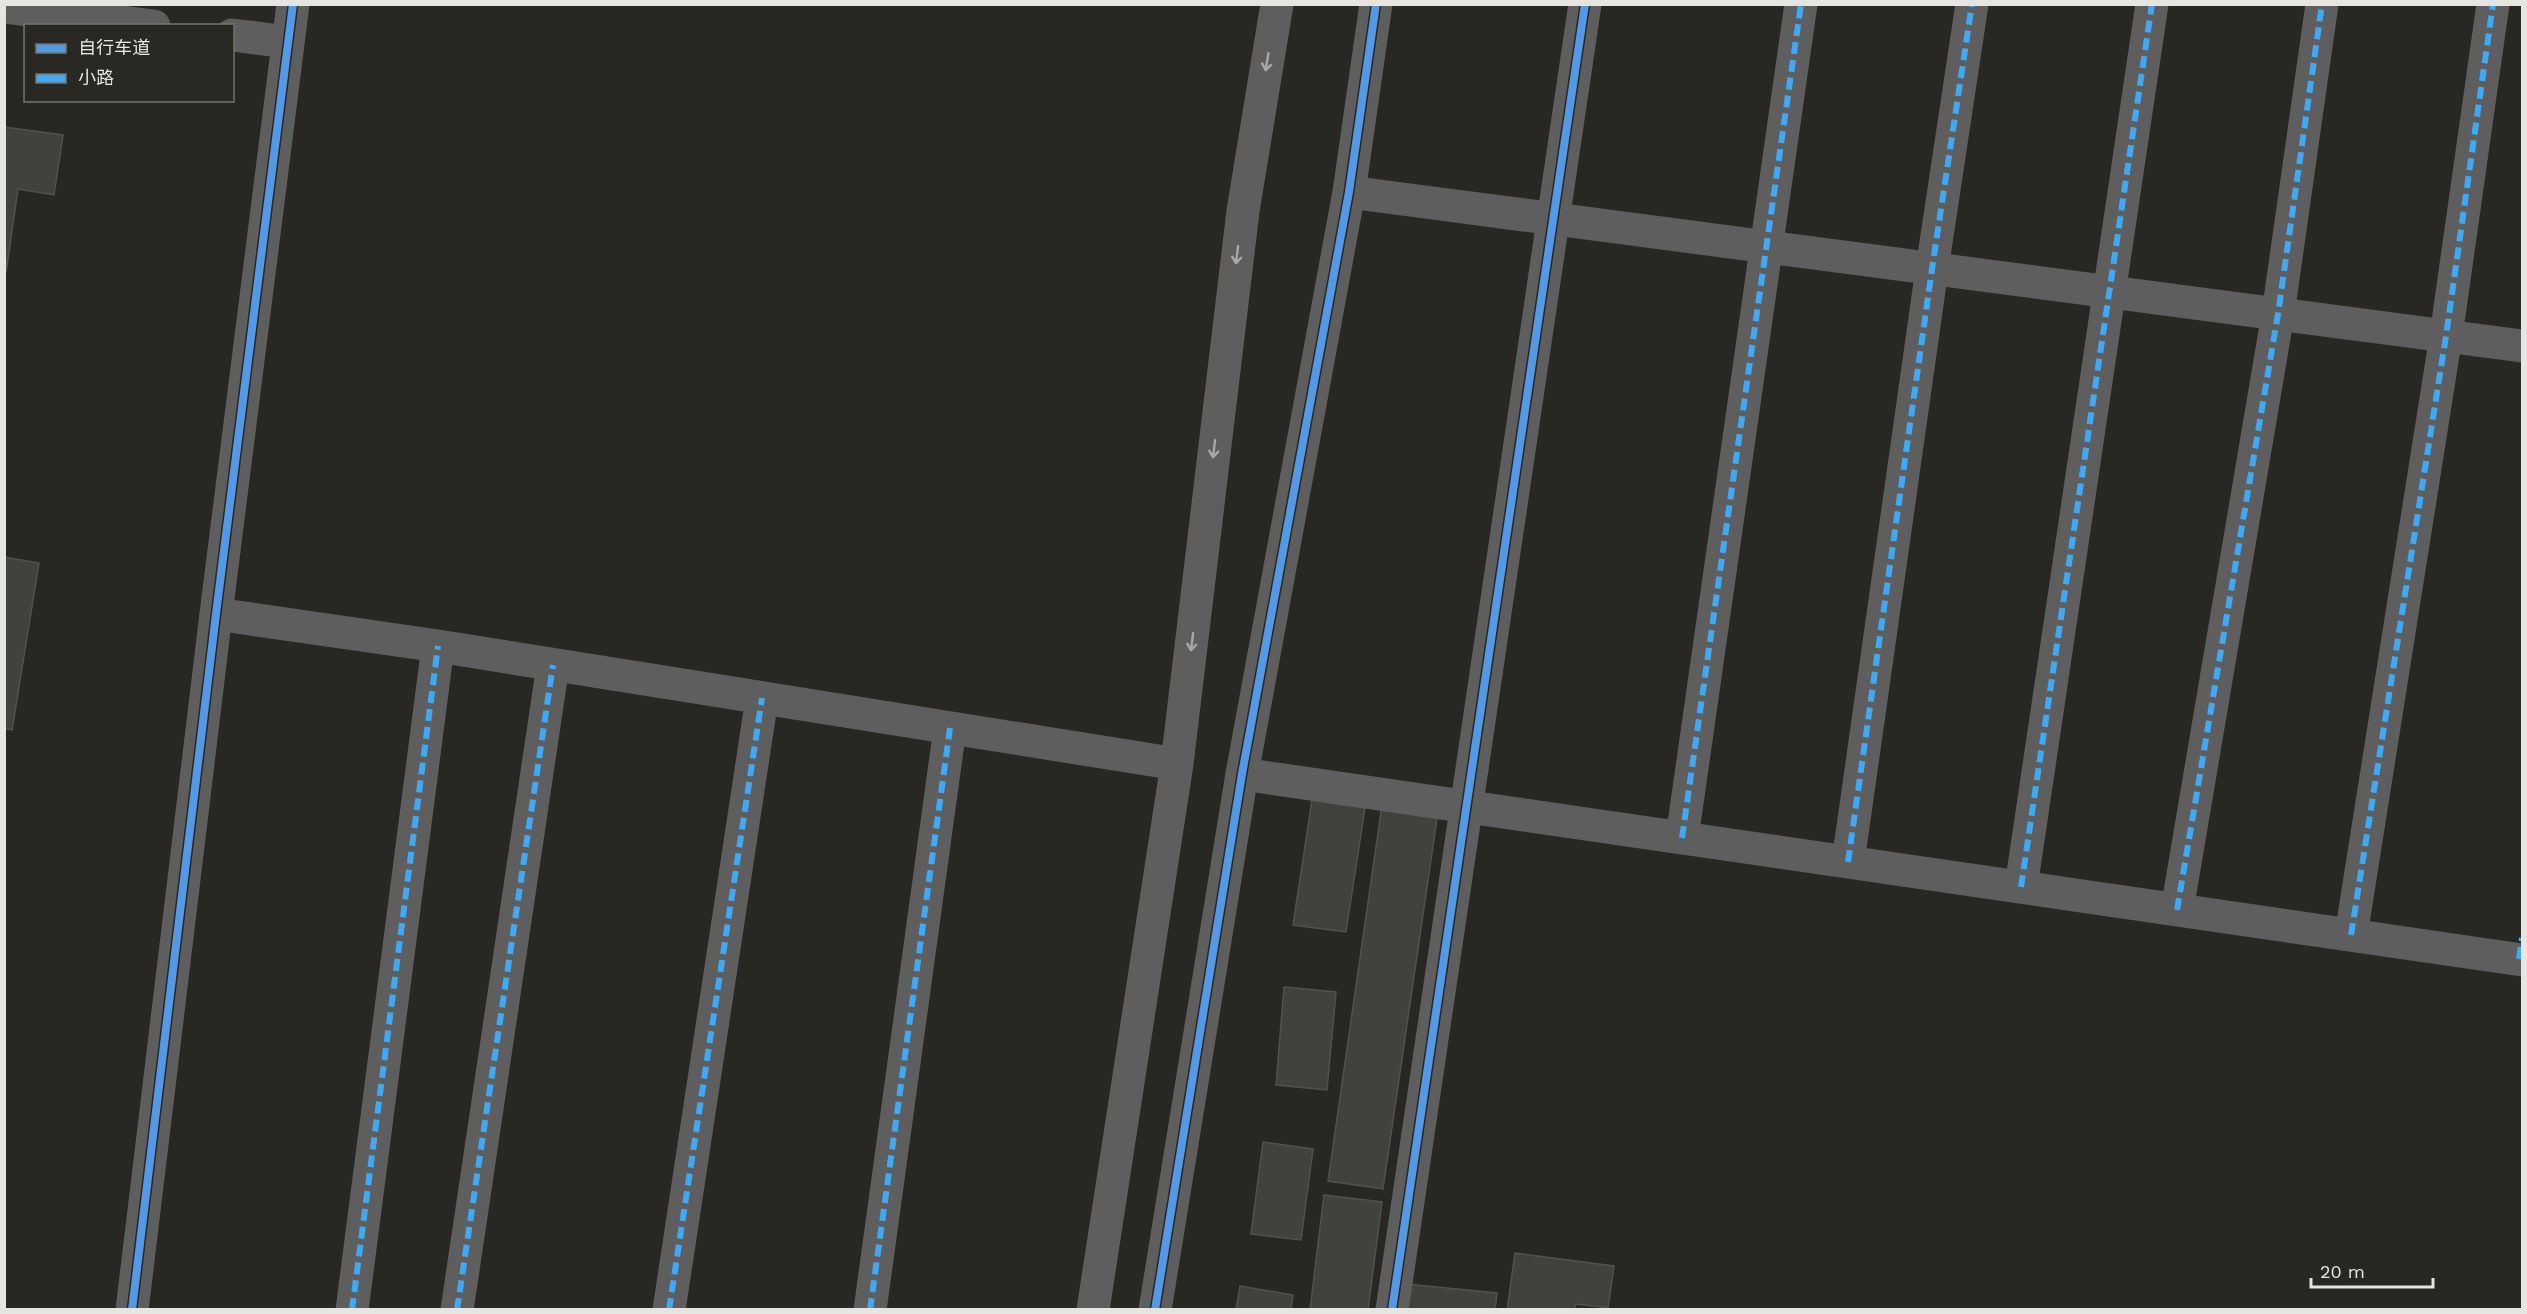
<svg xmlns="http://www.w3.org/2000/svg" width="2527" height="1314" viewBox="0 0 2527 1314" font-family="'Work Sans','Noto Sans SC',sans-serif">
<style>
.building{fill:#42413e;stroke:#52514e;stroke-width:1.5}
.lines{fill:none;stroke-linecap:round;stroke-linejoin:round}
.minor{stroke:#5e5e5e;stroke-width:33}
.quiet{stroke:#3fa9f5;stroke-width:6;stroke-dasharray:12 6;stroke-linecap:butt}
.cycleway-casing{stroke:#292822;stroke-width:11}
.cycleway{stroke:#5399e6;stroke-width:8}
.oneway{stroke:#a9a8a6}
</style>
<rect width="100%" height="100%" fill="#282723"/>
<path class="building" d="M4,127L63,135L54,195L18,189L6,273Z
M4,557L39,563L12,730L4,728Z
M1312,800L1365,808L1346,932L1293,925Z
M1382,805L1438,812L1383,1189L1328,1181Z
M1284,987L1336,992L1327,1090L1276,1085Z
M1263,1142L1313,1149L1301,1240L1251,1234Z
M1324,1195L1382,1202L1368,1310H1310Z
M1515,1253L1614,1266L1608,1308L1576,1304L1574,1310H1507Z
M1406,1284L1497,1293L1495,1310H1403Z
M1240,1286L1293,1295L1291,1310H1236Z"/>
<g class="lines">
<path class="minor" d="M4,7L154,26
M232,35L288,42
M1349,192L2522,346
M216,614L438,646L1177,764
M1242,774L2522,960
M1682,838L1801,4
M1848,862L1932,269L1972,4
M2021,887L2152,4
M2177,910L2278,314L2322,4
M2351,935L2446,336L2493,4
M132,1310L216,614L293,4
M352,1310L438,646
M457,1310L553,665
M669,1310L762,698
M870,1310L950,728
M1093,1310L1177,764L1243,211L1277,4
M1155,1310L1242,774L1349,192L1376,4
M1392,1310L1585,4"/>
<path class="quiet" d="M1682,838L1801,4
M1848,862L1932,269L1972,4
M2021,887L2152,4
M2177,910L2278,314L2322,4
M2351,935L2446,336L2493,4
M2519,959L2522,938
M352,1310L438,646
M457,1310L553,665
M669,1310L762,698
M870,1310L950,728"/>
<g class="cycleway-casing">
<path id="cycleway" d="M132,1310L216,614L293,4
M1155,1310L1242,774L1349,192L1376,4
M1392,1310L1585,4"/>
</g>
<use href="#cycleway" class="cycleway"/>
</g>
<defs><path id="oneway-shaft" d="M-6 0H5M1.5-3L5.5 0L1.5 3" fill="none" stroke-width="1.6" stroke-linecap="round" stroke-linejoin="round" transform="scale(1.5)"/></defs>
<g class="oneway">
<use href="#oneway-shaft" transform="translate(1267 62) rotate(99)"/>
<use href="#oneway-shaft" transform="translate(1237 255) rotate(97)"/>
<use href="#oneway-shaft" transform="translate(1214 449) rotate(97)"/>
<use href="#oneway-shaft" transform="translate(1192 642) rotate(97)"/>
</g>
<rect width="2527" height="1314" fill="none" stroke="#e6e5e1" stroke-width="12"/>
<rect x="24" y="24" width="210" height="78" fill="#292822" stroke="#75746e" stroke-width="1.5"/>
<rect x="36" y="44" width="30" height="9" fill="#5399e6" stroke="#75746e" stroke-width="1.5"/>
<text x="78" y="54" font-size="18" fill="#e6e5e1">自行车道</text>
<rect x="36" y="74" width="30" height="9" fill="#3fa9f5" stroke="#75746e" stroke-width="1.5"/>
<text x="78" y="84" font-size="18" fill="#e6e5e1">小路</text>
<path d="M2311 1278v9h122v-9" fill="none" stroke="#e6e5e1" stroke-width="3"/>
<text x="2320" y="1278" font-size="18" fill="#e6e5e1" stroke="#292822" stroke-width="4.5" paint-order="stroke">20 m</text>
</svg>
